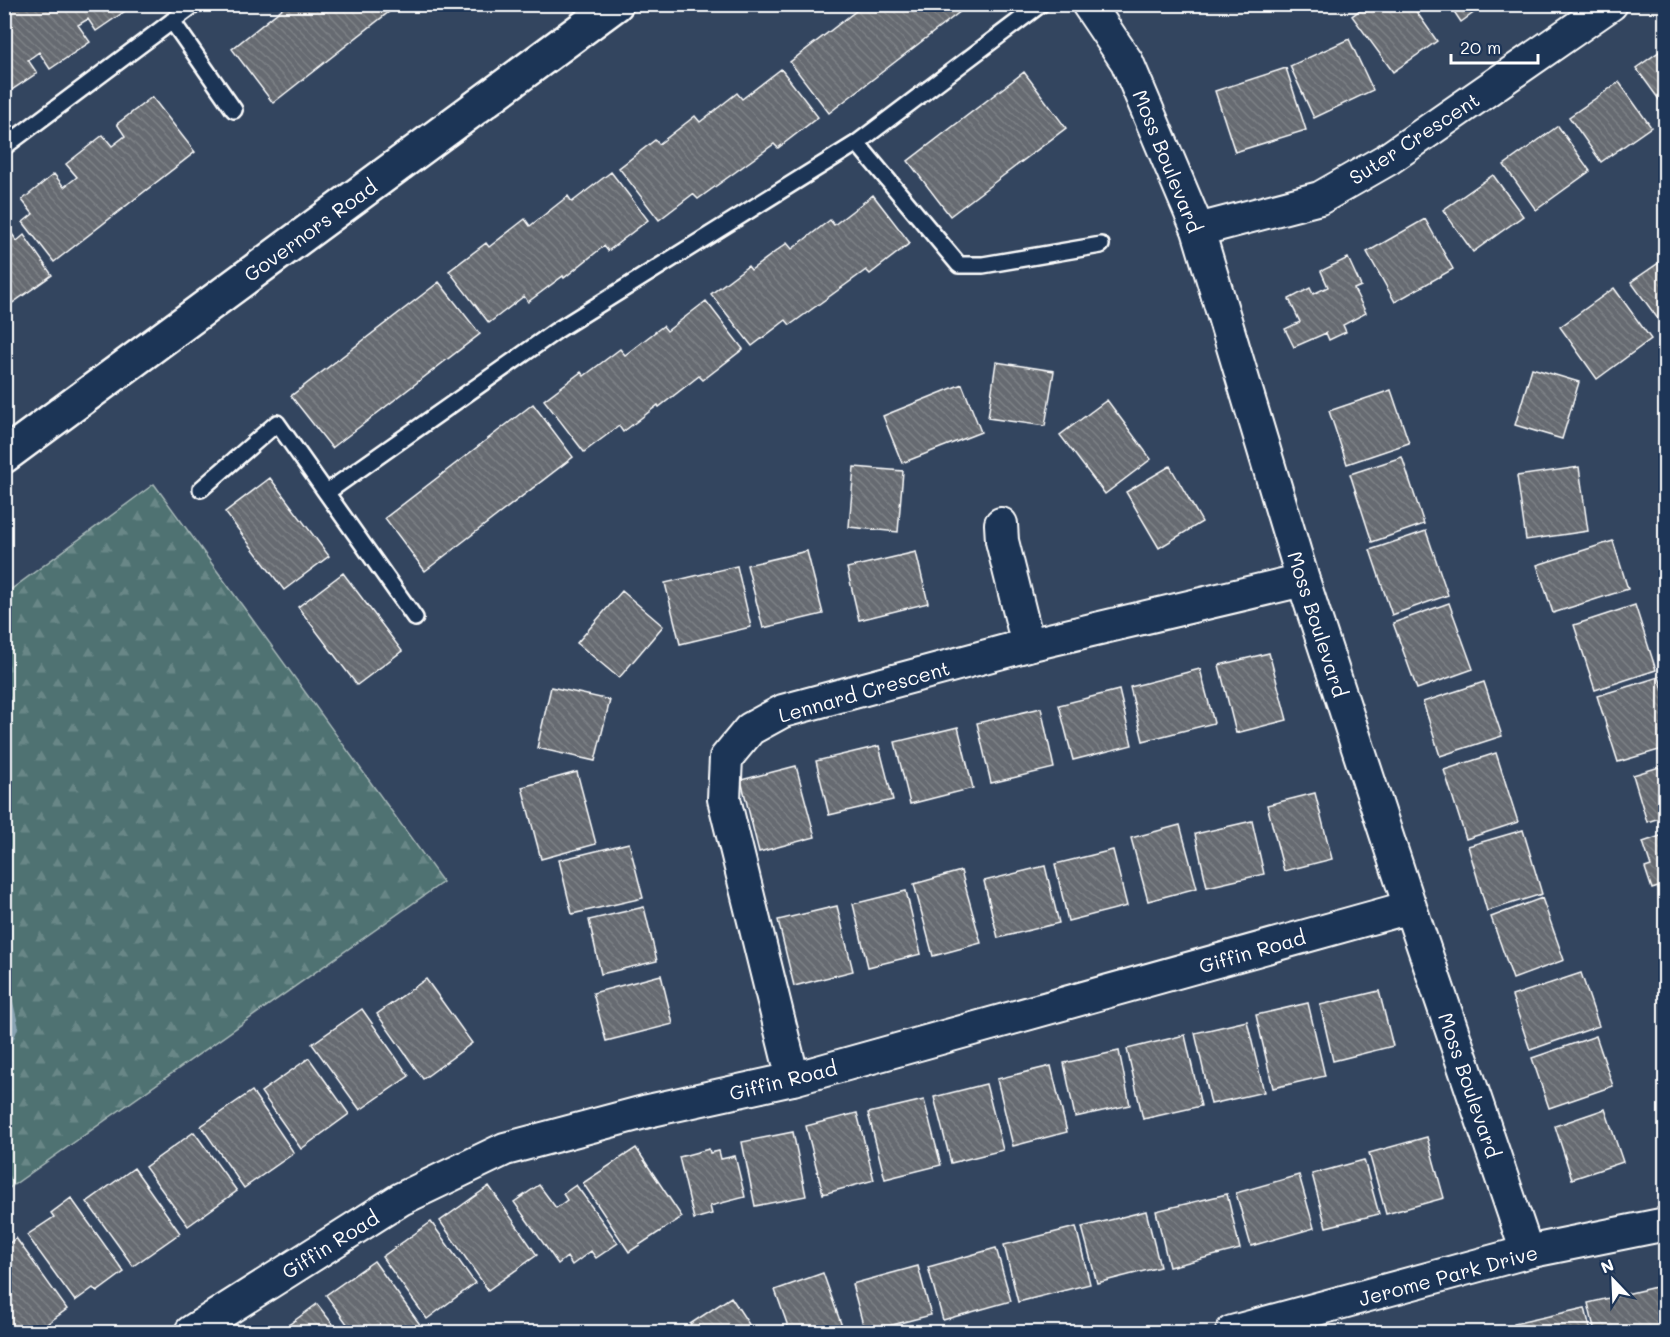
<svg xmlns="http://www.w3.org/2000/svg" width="1670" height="1337" viewBox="0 0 1670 1337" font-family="Mali,sans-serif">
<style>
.forest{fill:url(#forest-firs);stroke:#a7b8b8;stroke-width:1.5}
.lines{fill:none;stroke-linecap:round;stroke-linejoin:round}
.stream{stroke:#8aa4b4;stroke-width:9}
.building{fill:url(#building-back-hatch);stroke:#fff;stroke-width:1.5}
.service-casing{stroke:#fff;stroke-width:20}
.minor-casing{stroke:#fff;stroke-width:36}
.secondary-casing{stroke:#fff;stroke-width:38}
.service{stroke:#1d3557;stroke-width:15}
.minor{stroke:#1d3557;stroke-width:32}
.secondary{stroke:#1d3557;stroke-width:33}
.labels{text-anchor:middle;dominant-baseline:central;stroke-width:4.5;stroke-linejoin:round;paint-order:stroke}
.street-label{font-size:20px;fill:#fff;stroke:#1d3557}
</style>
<defs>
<pattern id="forest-firs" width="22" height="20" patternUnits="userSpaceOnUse" patternTransform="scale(1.5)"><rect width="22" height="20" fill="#4f7272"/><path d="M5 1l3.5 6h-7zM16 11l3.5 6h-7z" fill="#698787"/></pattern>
<pattern id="building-back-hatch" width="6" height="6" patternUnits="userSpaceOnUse" patternTransform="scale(1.5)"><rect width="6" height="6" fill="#666b71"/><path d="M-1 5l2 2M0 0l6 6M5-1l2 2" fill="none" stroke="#7d8186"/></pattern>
</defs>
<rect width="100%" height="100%" fill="#33455f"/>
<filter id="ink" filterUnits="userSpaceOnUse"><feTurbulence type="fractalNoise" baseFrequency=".0167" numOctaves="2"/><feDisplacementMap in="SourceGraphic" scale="12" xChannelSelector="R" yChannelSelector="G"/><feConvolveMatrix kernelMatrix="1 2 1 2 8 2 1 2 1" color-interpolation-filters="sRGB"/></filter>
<g filter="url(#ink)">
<path class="forest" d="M154,484L443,882L5,1191V594Z"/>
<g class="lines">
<path class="stream" d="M4,983L14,1026L4,1052"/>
</g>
<path class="building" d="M13,4H129L131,7L96,31L88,19L78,25L90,42L50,69L39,52L28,60L37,73L4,95V10Z
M288,4H385L390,11L273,103L232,49Z
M865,4H970L829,113L790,62Z
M1368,4H1411L1437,41L1393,72L1352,16Z
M1449,4H1486L1461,22Z
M1349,39L1373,90L1314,118L1290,66Z
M1666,47V109L1636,68Z
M1286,68L1306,130L1235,152L1215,91Z
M781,69L818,117L778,148L774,144L698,199L693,194L659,220L619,168L655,140L659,144L695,116L700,122L737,93L742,99Z
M1024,72L1066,128L950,216L908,161Z
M1619,82L1651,127L1601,162L1569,117Z
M152,97L195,152L54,262L23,222L33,214L22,200L54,174L64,187L77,177L66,164L103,135L112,146L125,136L117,124Z
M1558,126L1590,171L1536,210L1504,165Z
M611,172L648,220L608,251L604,246L564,278L563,276L528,302L524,296L489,323L449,271L486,243L489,247L525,219L530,226L568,196L572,202Z
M1493,175L1523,216L1473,252L1443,210Z
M873,195L910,243L870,274L866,270L790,325L786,320L752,346L711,294L748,266L751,270L787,243L792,249L830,220L834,225Z
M1425,219L1453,269L1395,302L1367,252Z
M12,234L17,241L24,235L52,275L4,309V236L6,238Z
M1348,258L1361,286L1354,289L1366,313L1343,325L1346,332L1329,340L1326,333L1294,347L1285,329L1300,322L1289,299L1310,288L1313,294L1328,287L1321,271Z
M1666,258V330L1631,282Z
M439,282L480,334L332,448L291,396Z
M1614,288L1651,339L1597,379L1560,327Z
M706,301L743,349L703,380L699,376L659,407L658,405L623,432L619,426L584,452L544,400L581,372L584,376L620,349L625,355L663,326L667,331Z
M996,362L1054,371L1045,426L988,418Z
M1532,368L1579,382L1562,439L1515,425Z
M962,384L981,432L902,463L883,416Z
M1391,390L1409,443L1347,464L1329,411Z
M1107,400L1151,459L1105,494L1060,435Z
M533,404L573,457L425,571L385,518Z
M1402,457L1424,524L1372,542L1350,474Z
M1170,466L1202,522L1159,548L1126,492Z
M854,467L903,471L898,532L849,527Z
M1579,467L1588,531L1526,540L1517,476Z
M270,478L329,556L284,590L225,512Z
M1426,531L1448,595L1392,615L1370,550Z
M1613,541L1628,589L1553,613L1537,565Z
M807,551L823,614L763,628L747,565Z
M916,552L928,603L859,620L847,568Z
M737,566L751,627L680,644L665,583Z
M343,573L402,651L357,685L298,607Z
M622,591L663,626L619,678L577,643Z
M1449,603L1473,669L1417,689L1393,623Z
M1635,605L1656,670L1595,690L1574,625Z
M1269,653L1287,720L1236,733L1219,665Z
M1200,669L1214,723L1143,741L1130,687Z
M1659,677L1666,699V748L1618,762L1597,696Z
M1484,682L1502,736L1440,756L1423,702Z
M551,687L610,700L595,761L537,748Z
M1119,690L1132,745L1073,760L1059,705Z
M1041,708L1054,768L991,783L977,723Z
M958,727L973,788L910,804L895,742Z
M879,746L893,800L829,815L816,761Z
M1496,753L1518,822L1466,839L1444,770Z
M1666,765V816L1647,822L1633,775Z
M796,766L815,837L759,852L741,780Z
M577,772L596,844L541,859L522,787Z
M1315,793L1332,859L1284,871L1267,805Z
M1252,821L1264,874L1207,887L1195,834Z
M1180,825L1197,888L1148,901L1131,838Z
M1523,830L1542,894L1487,911L1468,846Z
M1666,834V910L1658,887L1652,889L1645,868L1651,866L1643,842Z
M629,843L643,898L572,914L559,860Z
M1113,850L1127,906L1068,921L1055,864Z
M1045,866L1059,923L998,938L984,881Z
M961,871L981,943L933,956L914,884Z
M906,891L921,954L868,967L853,904Z
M1542,898L1564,960L1513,979L1491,917Z
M837,906L853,971L794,986L778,920Z
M644,907L657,961L601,974L589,920Z
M1581,973L1599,1026L1530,1050L1512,996Z
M661,975L673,1024L606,1041L593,993Z
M426,979L472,1043L423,1079L377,1014Z
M1379,991L1393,1046L1333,1061L1320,1005Z
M1308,1003L1325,1076L1273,1088L1256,1015Z
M362,1009L409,1076L360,1110L312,1044Z
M1247,1021L1264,1092L1211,1104L1195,1033Z
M1185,1035L1201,1106L1143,1119L1127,1049Z
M1596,1036L1613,1086L1549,1108L1532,1058Z
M1119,1051L1130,1105L1075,1117L1064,1063Z
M309,1058L349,1114L301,1149L261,1092Z
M1051,1066L1067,1132L1013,1146L997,1079Z
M986,1084L1003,1150L951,1163L934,1097Z
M252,1091L294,1153L244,1188L201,1126Z
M924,1100L941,1165L885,1179L868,1113Z
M1605,1109L1623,1162L1572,1179L1555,1126Z
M857,1113L874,1180L823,1194L806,1126Z
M194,1132L237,1191L188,1226L145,1167Z
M793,1132L806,1196L755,1206L742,1142Z
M1427,1137L1444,1198L1386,1214L1369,1153Z
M636,1148L682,1217L629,1252L583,1183Z
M709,1149L710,1153L719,1151L721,1159L735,1156L745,1197L710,1206L712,1214L694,1219L679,1157Z
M1364,1160L1379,1214L1326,1227L1312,1174Z
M134,1168L180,1233L133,1266L87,1202Z
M1299,1175L1314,1228L1251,1246L1236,1193Z
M539,1185L556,1208L567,1200L563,1194L576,1185L618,1243L596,1258L591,1251L572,1265L567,1257L558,1264L514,1202Z
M489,1186L537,1255L488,1290L440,1221Z
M1227,1194L1240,1249L1169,1267L1156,1211Z
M71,1198L124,1272L97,1292L93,1288L75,1301L27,1235L54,1217L51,1213Z
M1146,1211L1160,1267L1097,1283L1082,1227Z
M431,1222L475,1283L427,1319L382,1257Z
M1076,1227L1090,1284L1018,1302L1004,1245Z
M16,1238L67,1309L36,1332H7L4,1329V1247Z
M996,1248L1011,1301L943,1320L928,1267Z
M374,1261L424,1330L420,1332H353L326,1295Z
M918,1266L931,1315L865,1332L852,1284Z
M823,1273L844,1332H790L775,1290Z
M1660,1286L1666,1309V1332H1595L1588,1303Z
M731,1297L754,1332H695L690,1324Z
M317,1304L339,1332H279Z
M1585,1308L1591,1332H1516L1514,1324Z
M1506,1327L1507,1332H1482Z"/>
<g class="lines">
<g class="service-casing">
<path id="service" d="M172,21L234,110
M857,143L959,265H983L1101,245
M4,147L195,4
M201,489L277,423L415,618
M327,492L556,331L857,143L1041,4"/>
</g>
<g class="minor-casing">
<path id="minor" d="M1088,4L1127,62L1198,230L1303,580L1410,907L1527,1252
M1198,230L1320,198L1388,159L1611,4
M1001,524L1002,541L1028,645
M793,1079L724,799L726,758L750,729L783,711L1028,645L1303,580
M191,1332L401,1199L505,1149L648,1111L793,1079L1410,907
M1232,1332L1527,1252L1666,1224"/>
</g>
<g class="secondary-casing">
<path id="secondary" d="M4,456L616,4"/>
</g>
<use href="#service" class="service"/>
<use href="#minor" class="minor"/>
<use href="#secondary" class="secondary"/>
</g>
</g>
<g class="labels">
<g class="street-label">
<text transform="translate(1414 138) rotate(-33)">Suter Crescent</text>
<text transform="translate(1168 161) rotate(68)">Moss Boulevard</text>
<text transform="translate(310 230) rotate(-36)">Governors Road</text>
<text transform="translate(1318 624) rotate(72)">Moss Boulevard</text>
<text transform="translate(864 691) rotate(-16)">Lennard Crescent</text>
<text transform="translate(1252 951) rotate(-16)">Giffin Road</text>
<text transform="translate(783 1080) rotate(-14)">Giffin Road</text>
<text transform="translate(1470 1085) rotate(71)">Moss Boulevard</text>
<text transform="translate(330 1244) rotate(-32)">Giffin Road</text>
<text transform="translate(1448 1275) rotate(-15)">Jerome Park Drive</text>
</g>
</g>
<rect width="1670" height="1337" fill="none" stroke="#1d3557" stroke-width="24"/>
<rect x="12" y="12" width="1646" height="1313" fill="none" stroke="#fff" stroke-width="2" filter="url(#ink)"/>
<g transform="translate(1613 1280) rotate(337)" stroke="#1d3557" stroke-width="4.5" paint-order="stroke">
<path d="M0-4.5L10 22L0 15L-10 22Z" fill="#ffffff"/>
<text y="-9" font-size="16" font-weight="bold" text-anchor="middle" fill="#ffffff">N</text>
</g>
<path d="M1451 54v9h87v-9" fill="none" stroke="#ffffff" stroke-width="3"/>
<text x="1460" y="54" font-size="18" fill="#ffffff" stroke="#1d3557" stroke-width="4.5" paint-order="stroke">20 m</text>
</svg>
